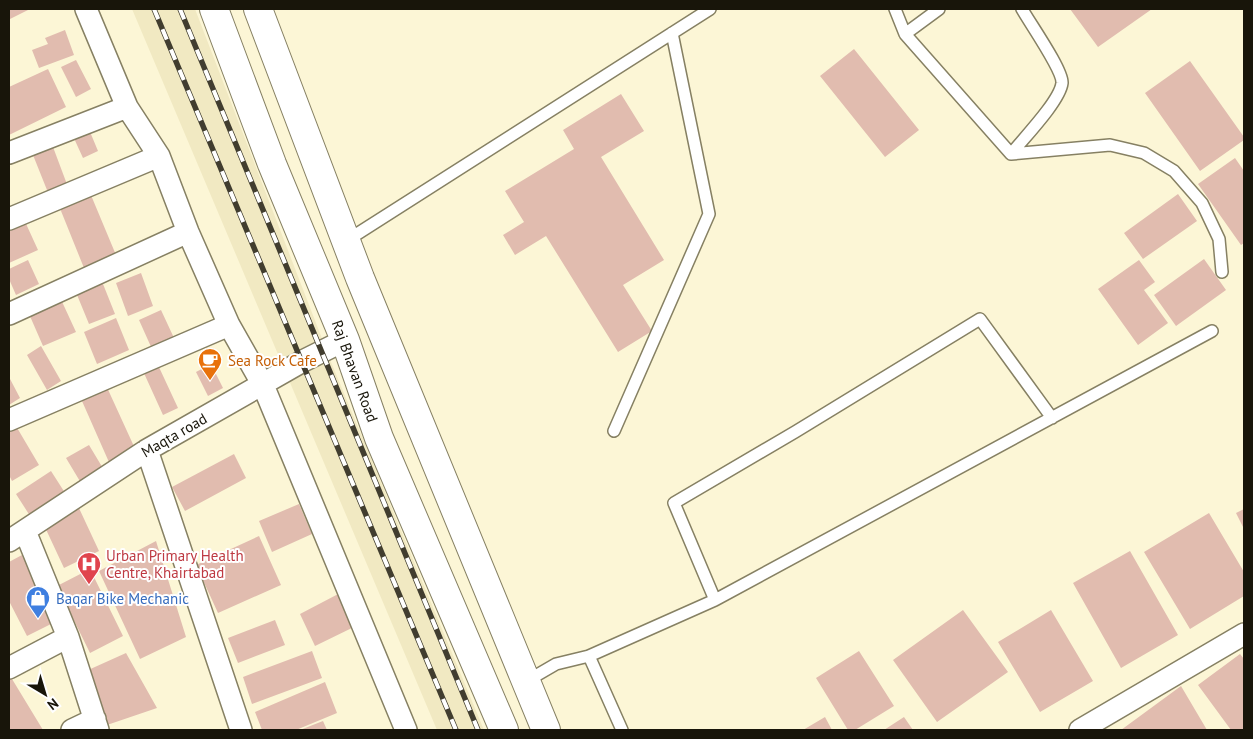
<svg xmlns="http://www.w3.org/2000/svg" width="1253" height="739" viewBox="0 0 1253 739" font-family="'PT Sans',sans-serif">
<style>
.built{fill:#f1e9c2}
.building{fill:#e1bcaf}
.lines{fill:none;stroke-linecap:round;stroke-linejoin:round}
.service-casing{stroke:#868063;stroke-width:14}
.minor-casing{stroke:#868063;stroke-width:24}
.secondary-casing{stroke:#868063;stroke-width:30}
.service{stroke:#fff;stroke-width:11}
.minor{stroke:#fff;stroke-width:21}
.secondary{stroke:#fff;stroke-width:28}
.rail-casing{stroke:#413d2f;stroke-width:5.5}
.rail{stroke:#fff;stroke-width:4;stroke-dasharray:11;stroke-linecap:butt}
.labels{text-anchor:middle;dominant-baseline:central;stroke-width:4;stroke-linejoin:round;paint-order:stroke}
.food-label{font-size:15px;fill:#c56008;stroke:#fff;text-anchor:start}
.street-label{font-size:15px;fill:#18150a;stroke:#fff}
.health-label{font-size:15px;fill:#be3a42;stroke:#fff;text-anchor:start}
.shop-label{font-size:15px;fill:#366cbe;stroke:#fff;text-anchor:start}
</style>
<rect width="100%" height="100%" fill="#fcf6d6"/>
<path class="built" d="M132,9H195L331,362L484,730H437Z"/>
<path class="building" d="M9,9H30L10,19Z
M1070,9H1152L1098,47Z
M65,30L74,55L39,68L32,50L48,44L45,38Z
M854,49L919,130L885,157L820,76Z
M76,60L91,89L76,97L61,67Z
M1190,61L1244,137V140L1200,171L1145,93Z
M48,69L66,107L9,135V87Z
M621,94L644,131L601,157L664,260L623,285L652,331L618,352L546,236L515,255L503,235L524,222L505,191L574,149L563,130Z
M88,127L98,151L83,158L72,134Z
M53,147L68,187L49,195L33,155Z
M1235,158L1244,171V243L1241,245L1198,184Z
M88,188L116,255L84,268L57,201Z
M1178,194L1197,221L1143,259L1124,233Z
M22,215L38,250L9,263V221Z
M1204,259L1226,290L1176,326L1154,295Z
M28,260L39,284L16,295L9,279V269Z
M1139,260L1155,282L1144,290L1168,323L1138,345L1098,289Z
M141,273L153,306L128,316L116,283Z
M101,279L115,314L89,324L75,290Z
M58,293L76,332L43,346L26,307Z
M161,310L174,338L152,349L139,320Z
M116,318L129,350L97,364L84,332Z
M41,346L61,381L47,390L27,355Z
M211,364L223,388L208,396L196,372Z
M158,365L178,408L163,415L143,371Z
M9,377L20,398L9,405Z
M105,383L137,453L112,469L78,392Z
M16,426L39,465L12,481L9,475V430Z
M89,445L104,470L81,483L66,458Z
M234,454L246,478L185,511L172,487Z
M51,471L67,496L32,519L16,494Z
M299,504L312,534L272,552L259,521Z
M78,506L99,551L64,568L43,523Z
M1244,509V529L1236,513Z
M1209,513L1244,572V596L1190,629L1144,552Z
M259,536L281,585L218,613L196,565Z
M156,541L186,637L140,659L99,571Z
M1130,551L1178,635L1121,668L1073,583Z
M22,555L55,622L27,636L9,601V562Z
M90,569L123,636L90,653L57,586Z
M342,592L358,625L315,646L300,614Z
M963,610L1008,672L937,722L893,660Z
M1051,610L1093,681L1040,712L998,642Z
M275,620L285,645L238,663L228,638Z
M312,651L322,678L252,704L243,677Z
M859,651L894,706L855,730H848L816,678Z
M126,653L157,708L107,725L86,671Z
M1240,654L1244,659V730H1231L1198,685Z
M9,674L43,730H9Z
M325,682L337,713L296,730H262L255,712Z
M1181,686L1207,730H1121Z
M825,717L832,730H803Z
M904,717L913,730H884Z
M323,721L327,730H300Z"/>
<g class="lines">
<g class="service-casing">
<path id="service" d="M895,9L905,34L939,9
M905,34L1011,154L1110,145L1144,153L1174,171L1202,203L1219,239L1222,272
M1011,154C1023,139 1060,101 1062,83C1063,70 1029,22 1022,9
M346,241L710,9
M614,431L709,214L672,33
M715,600L1212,331
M525,682L556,664L589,656
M622,730L589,656L715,600L674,503L795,432L980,319L1052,418"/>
</g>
<g class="minor-casing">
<path id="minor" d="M86,9L127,107L159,156L188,232L229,325L263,385L406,730
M9,153L127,107
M9,219L159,156
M9,314L188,232
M9,420L229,325
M147,450L241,730
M25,531L68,637L98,730
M9,541L147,450L303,361L345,340
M9,668L68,637
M72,730L95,719
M1080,730L1244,634"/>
</g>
<g class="secondary-casing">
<path id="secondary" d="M214,9L272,164L345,340L379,438L504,730
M258,9L360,278L546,730"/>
</g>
<use href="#service" class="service"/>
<use href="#minor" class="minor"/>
<use href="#secondary" class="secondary"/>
<g class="rail-casing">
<path id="rail" d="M154,9L456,730
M180,9L478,730"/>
</g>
<use href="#rail" class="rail"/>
</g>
<defs>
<g id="cafe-pin" transform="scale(1.25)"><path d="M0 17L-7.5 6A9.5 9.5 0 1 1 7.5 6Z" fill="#e8710a" stroke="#fff"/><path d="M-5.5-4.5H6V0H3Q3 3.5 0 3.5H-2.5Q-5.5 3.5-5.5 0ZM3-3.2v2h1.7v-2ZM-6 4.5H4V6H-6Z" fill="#fff"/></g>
<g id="hospital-pin" transform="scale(1.25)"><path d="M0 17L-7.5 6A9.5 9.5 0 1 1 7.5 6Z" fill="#e0444e" stroke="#fff"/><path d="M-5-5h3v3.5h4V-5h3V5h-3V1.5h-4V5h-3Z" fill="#fff"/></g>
<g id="shop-pin" transform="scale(1.25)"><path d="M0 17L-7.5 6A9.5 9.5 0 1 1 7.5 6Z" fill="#3f7fe0" stroke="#fff"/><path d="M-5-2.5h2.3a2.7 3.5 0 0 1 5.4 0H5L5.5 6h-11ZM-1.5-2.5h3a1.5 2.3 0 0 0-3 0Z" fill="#fff"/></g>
</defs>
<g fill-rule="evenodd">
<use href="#cafe-pin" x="210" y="360"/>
<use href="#hospital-pin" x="89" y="564"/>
<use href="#shop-pin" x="38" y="598"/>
</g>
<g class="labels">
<g class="food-label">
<text x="228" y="360">Sea Rock Cafe</text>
</g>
<g class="street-label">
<text transform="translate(355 371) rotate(70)">Raj Bhavan Road</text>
<text transform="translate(174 435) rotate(-30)">Maqta road</text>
</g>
<g class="health-label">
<text x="106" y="555">Urban Primary Health<tspan x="106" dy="17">Centre, Khairtabad</tspan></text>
</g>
<g class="shop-label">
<text x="56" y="598">Baqar Bike Mechanic</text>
</g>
</g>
<rect width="1253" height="739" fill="none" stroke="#18150a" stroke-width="20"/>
<g transform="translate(45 694) rotate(142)" stroke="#ffffff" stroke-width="4" paint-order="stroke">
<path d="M0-4L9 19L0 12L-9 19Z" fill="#18150a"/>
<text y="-8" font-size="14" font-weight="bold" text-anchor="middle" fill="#18150a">N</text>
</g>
</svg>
